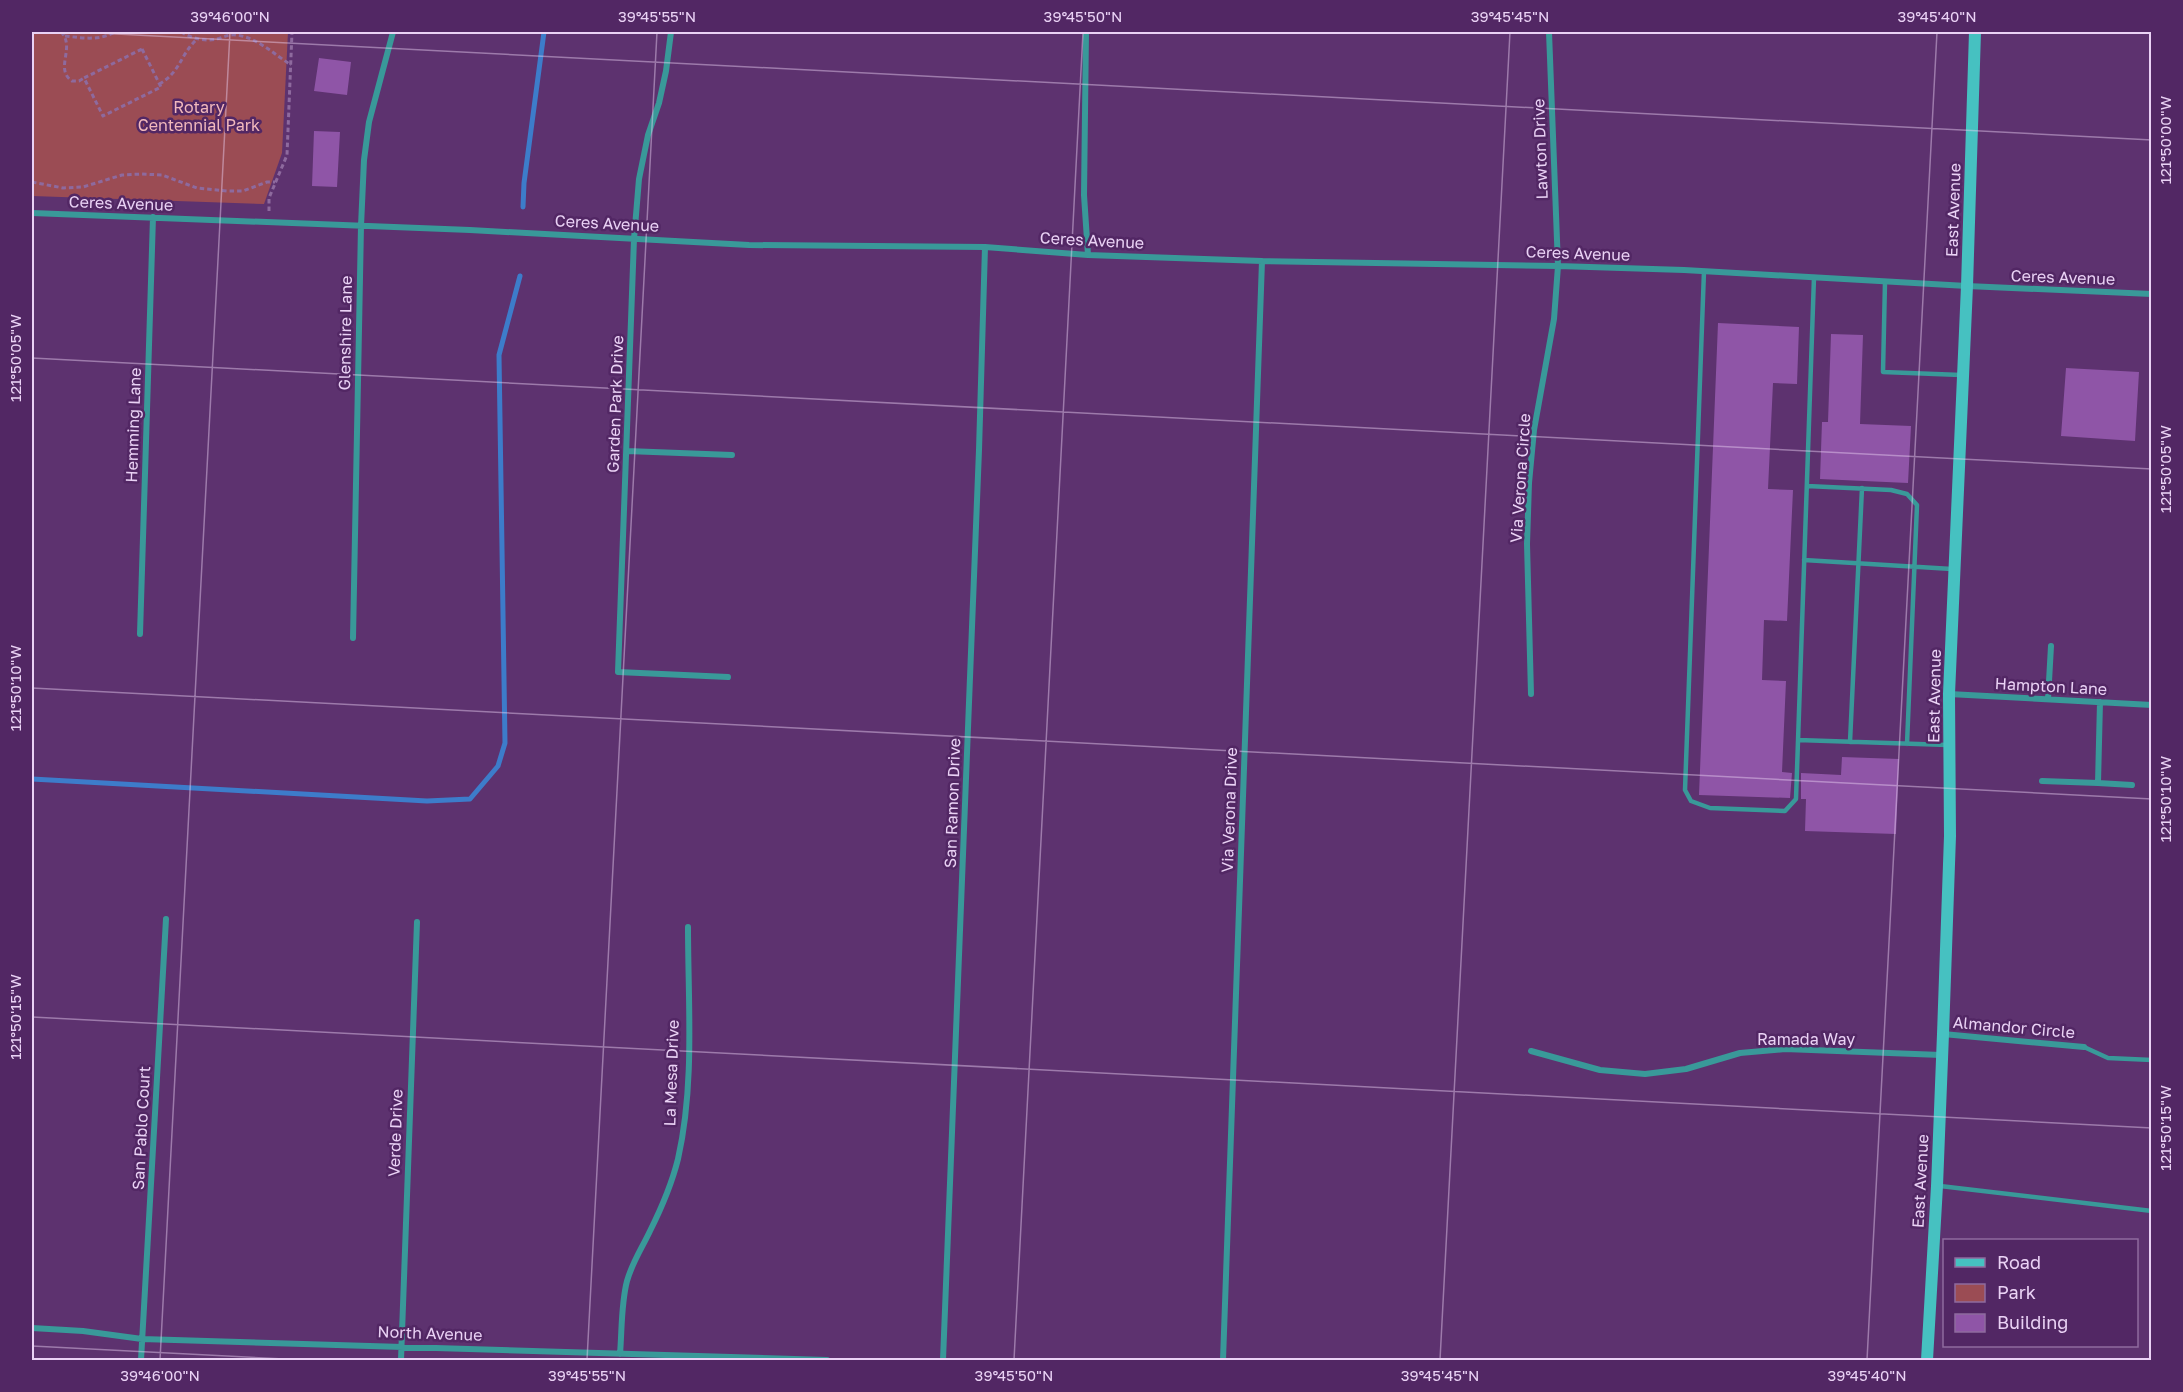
<svg xmlns="http://www.w3.org/2000/svg" width="2183" height="1392" viewBox="0 0 2183 1392" font-family="'Golos Text',sans-serif">
<style>
.green{fill:#9b4c54}
.lines{fill:none;stroke-linecap:round;stroke-linejoin:round}
.stream{stroke:#3d7cca;stroke-width:5}
.building{fill:#8f55a7}
.path{stroke:#8e6a9e;stroke-width:3;stroke-dasharray:4.5 3;stroke-linecap:butt}
.service{stroke:#399999;stroke-width:4.5}
.minor{stroke:#399999;stroke-width:6}
.secondary{stroke:#46c1c1;stroke-width:12}
.ticks{fill:none;stroke:#ead2f5;stroke-width:1.5;stroke-opacity:0.45}
.labels{text-anchor:middle;dominant-baseline:central;stroke-width:5;stroke-linejoin:round;paint-order:stroke}
.park-label{font-size:16px;fill:#f2b9bc;stroke:#522764}
.street-label{font-size:16px;fill:#ead2f5;stroke:#522764}
.neatline{fill:none;stroke:#ead2f5;stroke-width:2}
.ticks-label{font-size:15px;text-anchor:middle;fill:#ead2f5}
</style>
<rect width="100%" height="100%" fill="#5d326f"/>
<path class="green" d="M32,32H288L282,153L264,204L32,196Z"/>
<g class="lines">
<path class="stream" d="M523,207L524,183L544,32
M32,779L427,801L470,799L498,766L505,743L499,355L520,276"/>
</g>
<path class="building" d="M319,58L351,62L347,95L314,91Z
M314,131L340,132L337,187L312,186Z
M1718,323L1799,327L1797,384L1773,383L1768,489L1793,490L1787,621L1764,620L1762,680L1786,681L1782,772L1792,773L1790,798L1699,795Z
M1831,334L1863,335L1860,424L1911,426L1908,483L1820,479L1822,422H1828Z
M2066,368L2139,372L2135,441L2061,436Z
M1842,757L1899,759L1896,834L1805,831L1806,799H1801V773L1841,775Z"/>
<g class="lines">
<path class="path" d="M61,32C76,47 54,69 72,81H79L84,78
M181,32C191,38 205,42 217,39C224,37 229,34 236,35C256,37 274,54 291,65
M65,36C83,38 99,41 115,32
M142,49L161,87L103,116L84,78Z
M159,84C180,73 180,55 197,39
M32,182L63,188L83,187L122,175L142,174L162,175L197,188L227,191H243L267,182H275
M269,211V198L287,155L292,32"/>
<path class="service" d="M1704,271L1685,790L1691,801L1710,808L1785,811L1796,799L1814,277
M1885,282L1883,372L1961,375
M1807,486L1891,490L1907,494L1917,505L1907,744
M1804,560L1952,569
M1798,740L1948,745
M1850,742L1862,488
M2084,1047L2108,1058L2152,1060
M1940,1186L2152,1211"/>
<path class="minor" d="M671,32L666,71L659,103L648,135L639,179L634,239L618,672L728,677
M1086,32L1084,195L1088,255
M32,213L470,230L749,245L985,247L1088,255L1262,261L1558,266L1684,270L1967,286L2152,294
M627,451L732,455
M140,634L153,217
M353,638L361,226L364,160L369,122L393,32
M1531,694L1527,544L1529,483L1534,430L1554,319L1558,266L1549,32
M1949,694L2152,705
M2048,699L2051,646
M2042,781L2098,783L2100,702
M2098,783L2132,785
M1943,1034L2084,1047
M1531,1051L1600,1070L1645,1074L1686,1069L1740,1053L1785,1049L1941,1055
M32,1328L83,1331L142,1339L827,1360
M620,1354C622,1330 621,1304 627,1281C632,1263 642,1248 650,1231C661,1209 672,1183 678,1159C695,1084 688,1003 688,927
M141,1360L166,919
M401,1360L417,922
M943,1360L979,450L985,247
M1223,1360L1262,261"/>
<path class="secondary" d="M1927,1360L1937,1186L1943,1034L1950,836L1949,694L1967,286L1975,32"/>
</g>
<path class="ticks" d="M78,32L2152,140M32,358L2152,469M32,688L2152,799M32,1017L2152,1128M32,1346L304,1360M160,1360L230,32M587,1360L657,32M1014,1360L1083,32M1440,1360L1510,32M1867,1360L1937,32"/>
<g class="labels">
<g class="park-label">
<text x="199" y="107">Rotary<tspan x="199" dy="18">Centennial Park</tspan></text>
</g>
<g class="street-label">
<text transform="translate(1540 149) rotate(-92)">Lawton Drive</text>
<text transform="translate(121 203) rotate(2)">Ceres Avenue</text>
<text transform="translate(1953 210) rotate(-88)">East Avenue</text>
<text transform="translate(607 223) rotate(3)">Ceres Avenue</text>
<text transform="translate(1092 240) rotate(3)">Ceres Avenue</text>
<text transform="translate(1578 253) rotate(2)">Ceres Avenue</text>
<text transform="translate(2063 277) rotate(2)">Ceres Avenue</text>
<text transform="translate(345 333) rotate(-89)">Glenshire Lane</text>
<text transform="translate(615 404) rotate(-88)">Garden Park Drive</text>
<text transform="translate(133 425) rotate(-88)">Hemming Lane</text>
<text transform="translate(1520 478) rotate(-86)">Via Verona Circle</text>
<text transform="translate(2051 686) rotate(3)">Hampton Lane</text>
<text transform="translate(1934 696) rotate(-89)">East Avenue</text>
<text transform="translate(952 803) rotate(-88)">San Ramon Drive</text>
<text transform="translate(1229 810) rotate(-88)">Via Verona Drive</text>
<text transform="translate(2014 1027) rotate(5)">Almandor Circle</text>
<text x="1806" y="1039">Ramada Way</text>
<text transform="translate(671 1073) rotate(-88)">La Mesa Drive</text>
<text transform="translate(141 1128) rotate(-87)">San Pablo Court</text>
<text transform="translate(395 1133) rotate(-88)">Verde Drive</text>
<text transform="translate(1920 1181) rotate(-87)">East Avenue</text>
<text transform="translate(430 1333) rotate(2)">North Avenue</text>
</g>
</g>
<rect width="2183" height="1392" fill="none" stroke="#522764" stroke-width="66"/>
<rect x="1943" y="1239" width="195" height="108" fill="#522764" stroke="#8f6b9e" stroke-width="1.5"/>
<rect x="1955" y="1258" width="30" height="9" fill="#46c1c1" stroke="#8f6b9e" stroke-width="1.5"/>
<text x="1997" y="1269" font-size="18" fill="#ead2f5">Road</text>
<rect x="1955" y="1284" width="30" height="18" fill="#9b4c54" stroke="#8f6b9e" stroke-width="1.5"/>
<text x="1997" y="1299" font-size="18" fill="#ead2f5">Park</text>
<rect x="1955" y="1314" width="30" height="18" fill="#8f55a7" stroke="#8f6b9e" stroke-width="1.5"/>
<text x="1997" y="1329" font-size="18" fill="#ead2f5">Building</text>
<rect x="33" y="33" width="2117" height="1326" class="neatline"/>
<g class="ticks-label">
<text x="230" y="22">39°46'00"N</text>
<text x="657" y="22">39°45'55"N</text>
<text x="1083" y="22">39°45'50"N</text>
<text x="1510" y="22">39°45'45"N</text>
<text x="1937" y="22">39°45'40"N</text>
<text transform="translate(2166 140) rotate(-90)" y="5">121°50'00"W</text>
<text transform="translate(16 358) rotate(-90)" y="5">121°50'05"W</text>
<text transform="translate(2166 469) rotate(-90)" y="5">121°50'05"W</text>
<text transform="translate(16 688) rotate(-90)" y="5">121°50'10"W</text>
<text transform="translate(2166 799) rotate(-90)" y="5">121°50'10"W</text>
<text transform="translate(16 1017) rotate(-90)" y="5">121°50'15"W</text>
<text transform="translate(2166 1128) rotate(-90)" y="5">121°50'15"W</text>
<text x="160" y="1381">39°46'00"N</text>
<text x="587" y="1381">39°45'55"N</text>
<text x="1014" y="1381">39°45'50"N</text>
<text x="1440" y="1381">39°45'45"N</text>
<text x="1867" y="1381">39°45'40"N</text>
</g>
</svg>
